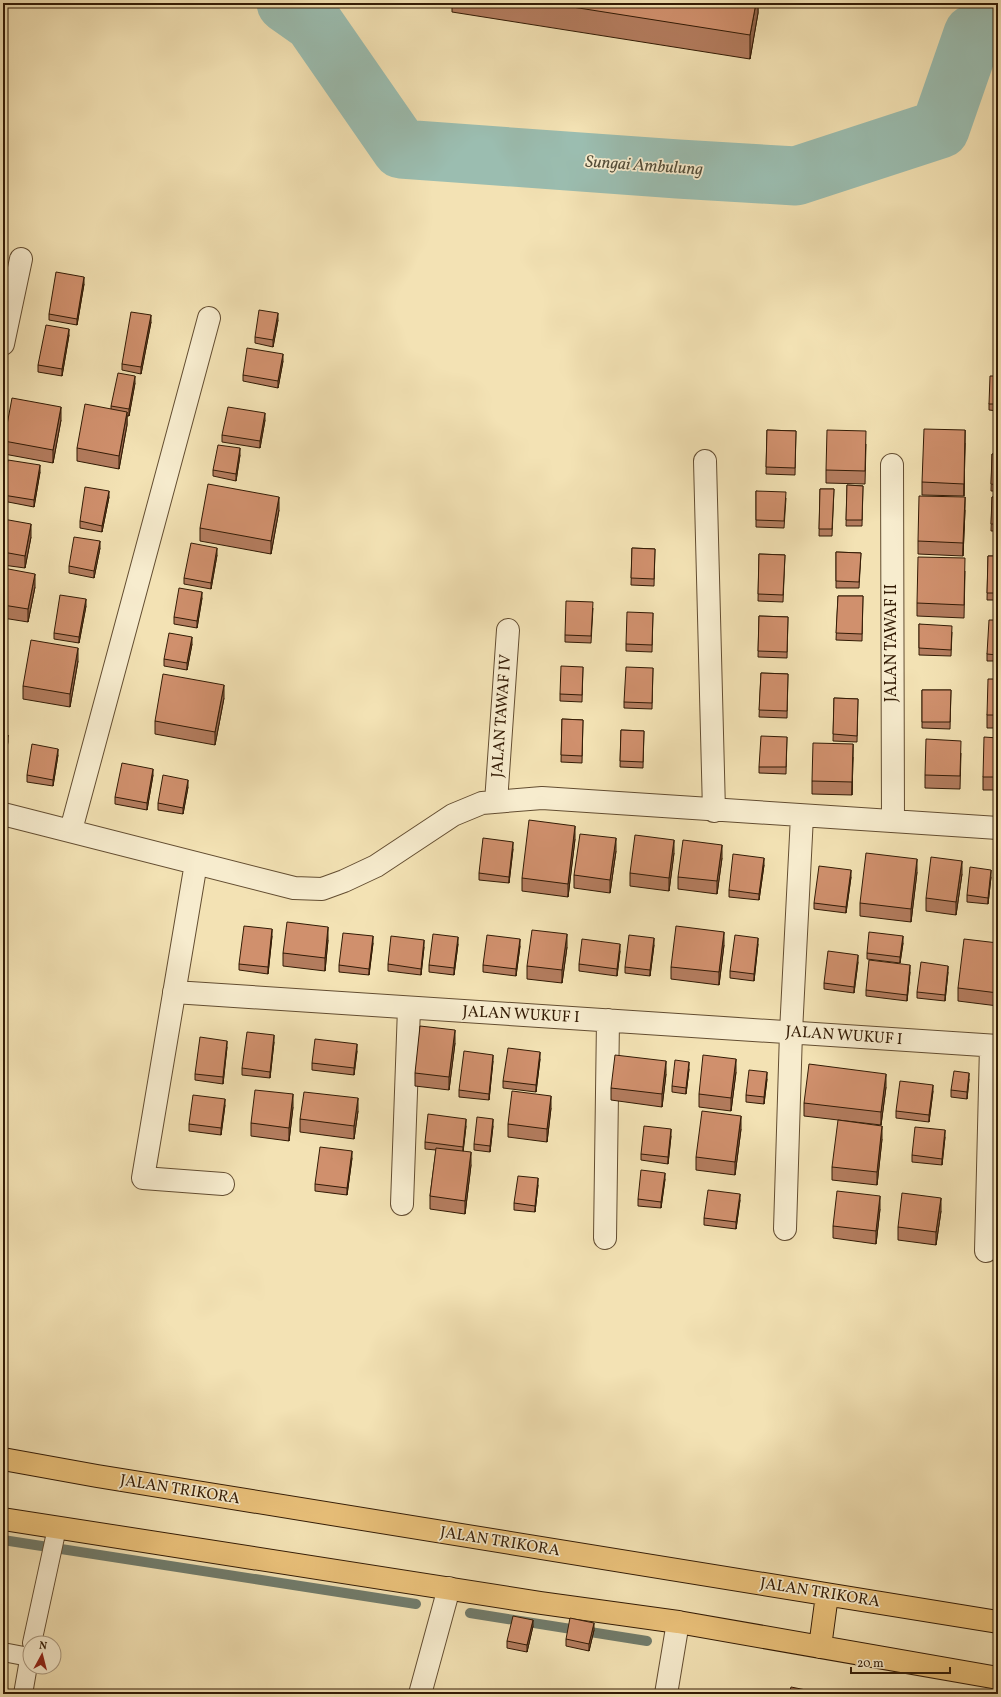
<svg xmlns="http://www.w3.org/2000/svg" width="1001" height="1697" viewBox="0 0 1001 1697" font-family="Vollkorn,serif">
<style>
.lines{fill:none;stroke-linecap:round;stroke-linejoin:round}
.stream{stroke:#717c6c;stroke-width:10}
.river{stroke:#9bbdb0;stroke-width:59}
.service-casing{stroke:#634d31;stroke-width:20}
.minor-casing{stroke:#634d31;stroke-width:24}
.primary-casing{stroke:#331b05;stroke-width:24}
.service{stroke:#f7ecce;stroke-width:18}
.minor{stroke:#f7ecce;stroke-width:22}
.primary{stroke:#eac17a;stroke-width:22}
.wall{fill:#b37c5e;stroke:#331b05}
.shaded-wall{fill:#92654c;stroke:#331b05}
.building{fill:#d0906d;stroke:#331b05}
.labels{text-anchor:middle;dominant-baseline:central;stroke-width:3.5;stroke-linejoin:round;paint-order:stroke}
.street-label{font-size:16px;fill:#331b05;stroke:#f7ecce}
.water-label{font-size:17px;font-style:italic;fill:#524c38;stroke:#f7ecce}
</style>
<rect width="100%" height="100%" fill="#f3e2b4"/>
<filter id="stains"><feTurbulence type="fractalNoise" baseFrequency=".005" numOctaves="4"/><feColorMatrix values="0 0 0 0 .2 0 0 0 0 .09 0 0 0 0 .02 0 0 0 .5 -.17"/></filter>
<radialGradient id="worn" r=".72"><stop offset=".6" stop-color="#630" stop-opacity="0"/><stop offset="1" stop-color="#630" stop-opacity=".3"/></radialGradient>
<g class="lines">
<path class="stream" d="M3,1540L416,1604
M470,1613L647,1641"/>
<path class="river" d="M286,3L313,22L401,149L678,169L796,176L940,129L973,34L998,26"/>
<g class="service-casing">
<path id="service" d="M32,1643L57,1528
M3,1652L29,1657
M23,1694L30,1654"/>
</g>
<g class="minor-casing">
<path id="minor" d="M3,344L21,259
M705,461L714,811
M892,465L893,821
M496,802L508,630
M3,814L294,888L322,889L344,881L376,866L453,815L482,803L542,798L998,828
M71,830L209,318
M196,863L143,1178L223,1184
M174,992L998,1046
M402,1204L409,1008
M785,1229L791,1032L802,816
M605,1238L608,1020
M986,1251L991,1046
M420,1694L449,1588
M666,1694L678,1622"/>
</g>
<g class="primary-casing">
<path id="primary" d="M3,1459L97,1476L998,1622
M3,1519L541,1603L678,1622L998,1678
M820,1647L827,1595"/>
</g>
<use href="#service" class="service"/>
<use href="#minor" class="minor"/>
<use href="#primary" class="primary"/>
</g>
<path class="wall" d="M452,3H758V13L750,59L452,12Z
M84,284L77,325L49,320V314Z
M278,320L273,347L255,343V337Z
M151,322L141,374L122,370V364Z
M69,335L62,376L38,372V365Z
M283,361L278,388L243,381V375Z
M998,376V411L989,410V404Z
M135,383L129,416H127V425L119,469L77,461V448L111,409V406Z
M61,420L53,463L4,454V441Z
M265,420L260,448L222,442V435Z
M767,430L796,431L795,475L766,474Z
M965,443L964,496L922,495V482Z
M866,444L865,484L826,483V470Z
M992,454H998V491H991Z
M240,455L236,481L213,476V470Z
M40,472L34,507L3,501V488Z
M847,485L863,486L862,526H846Z
M820,489H834L832,536H819Z
M756,491L786,498L784,528L756,527Z
M109,497L102,532L80,528V521Z
M992,497H998V531H991Z
M279,510L271,554L200,541V528Z
M965,510L963,556L918,554V541Z
M3,519L31,537L25,568L3,565Z
M100,548L94,578L69,573V566Z
M632,548L655,549L654,586L631,585Z
M836,552L861,553L859,588H836Z
M759,554L785,555L783,602L758,601Z
M217,555L211,589L184,584V578Z
M988,556H998V600H987Z
M3,568L35,587L28,622L3,618Z
M965,571L964,618L917,616V603Z
M838,596H863L862,641L836,640Z
M202,598L197,628L174,624V617Z
M86,606L79,643L54,639V633Z
M593,608L591,643L565,642V635Z
M653,613L652,652L626,651V644Z
M759,616L788,617L787,658L758,657Z
M998,620V661H987V654Z
M919,624L952,632L951,656L919,655Z
M192,644L187,670L164,666V659Z
M78,661L70,707L23,699V686Z
M583,667L582,702L560,701V694Z
M653,668L652,709L624,708V702Z
M761,673L788,674L787,718L759,717Z
M998,679V728H987V715Z
M922,690H951L950,729L922,728Z
M224,698L215,745L155,734V721Z
M834,698L858,699L857,742L833,741Z
M562,719L583,720L582,763L561,762Z
M621,730L644,731L643,768L620,767Z
M787,737L786,774L759,773V767Z
M998,738V790H983V777Z
M961,753L960,789L925,788V775Z
M58,755L53,786L27,782V775Z
M853,757L852,795L812,794V781Z
M153,775L147,810L115,804V797Z
M188,787L183,814L158,810V803Z
M575,839L568,897L522,891V878Z
M513,849L509,883L479,880V873Z
M616,851L610,893L574,888V875Z
M674,853L669,891L630,886V873Z
M722,858L717,894L678,889V877Z
M764,865L759,900L729,897V890Z
M998,867V902H995V895Z
M917,872L911,922L860,916V903Z
M962,874L956,915L926,911V898Z
M851,877L846,913L814,909V903Z
M991,877L988,904L967,902V895Z
M272,936L268,974L239,970V964Z
M328,940L325,971L283,966V953Z
M373,943L369,975L339,972V965Z
M903,943L900,963L867,959V953Z
M998,943V1006L958,1001V988Z
M458,944L454,975L429,972V965Z
M758,944L754,981L730,978V971Z
M654,945L650,976L625,973V967Z
M724,945L719,985L671,979V967Z
M520,946L516,976L483,972V965Z
M424,947L421,975L388,971V964Z
M567,947L562,983L527,979V966Z
M620,951L617,976L579,971V964Z
M858,962L854,993L824,989V983Z
M910,972L907,1001L866,996V990Z
M948,972L945,1001L917,998V992Z
M274,1042L270,1078L242,1075V1068Z
M455,1043L449,1090L415,1086V1073Z
M227,1047L223,1084L195,1080V1074Z
M357,1051L354,1075L312,1070V1063Z
M540,1059L536,1092L503,1088V1081Z
M493,1061L489,1100L459,1097V1090Z
M689,1069L686,1094L672,1092V1086Z
M736,1072L731,1111L699,1107V1094Z
M666,1074L662,1107L611,1100V1088Z
M767,1079L764,1104L746,1102V1095Z
M969,1079L967,1099L951,1097V1090Z
M886,1087L881,1125L804,1116V1103Z
M933,1091L929,1122L896,1118V1111Z
M225,1105L221,1135L189,1131V1124Z
M293,1107L289,1141L251,1136V1123Z
M551,1108L547,1142L508,1137V1124Z
M358,1111L354,1139L300,1132V1119Z
M466,1126L463,1151L471,1165L465,1214L430,1209V1196L436,1150L425,1149V1142Z
M493,1126L490,1152L474,1150V1144Z
M741,1129L735,1175L696,1170V1157Z
M671,1136L668,1164L641,1160V1154Z
M945,1137L942,1165L912,1162V1155Z
M882,1139L877,1185L832,1180V1167Z
M352,1158L347,1195L315,1191V1184Z
M665,1179L661,1208L638,1206V1199Z
M538,1185L535,1212L514,1210V1203Z
M740,1200L736,1229L704,1225V1218Z
M880,1209L876,1244L833,1238V1226Z
M941,1211L936,1245L898,1240V1227Z
M998,1460V1511H996V1493Z
M533,1626L527,1652L507,1648V1641Z
M594,1630L589,1651L566,1646V1639Z"/>
<path class="shaded-wall" d="M756,3H758V13L750,59V35Z
M84,277V284L77,325V319Z
M278,313V320L273,347V340Z
M151,315V322L141,374V367Z
M69,329V335L62,376V369Z
M283,354V361L278,388V381Z
M135,376V383L129,416V409Z
M61,407V420L53,463V450Z
M127,412V425L119,469V456Z
M265,413V420L260,448V441Z
M965,430V443L964,496V484Z
M240,448V455L236,481V474Z
M40,465V472L34,507V500Z
M109,491V497L102,532V526Z
M279,497V510L271,554V541Z
M965,497V510L963,556V543Z
M31,524V537L25,568V556Z
M100,541V548L94,578V571Z
M217,548V555L211,589V583Z
M35,574V587L28,622V609Z
M202,592V598L197,628V621Z
M86,599V606L79,643V637Z
M4,633V639L3,647V640Z
M192,637V644L187,670V663Z
M78,648V661L70,707V694Z
M224,685V698L215,745V732Z
M8,735V742L3,770V763Z
M853,744V757L852,795V782Z
M58,749V755L53,786V780Z
M153,769V775L147,810V803Z
M188,780V787L183,814V808Z
M575,826V839L568,897V884Z
M616,838V851L610,893V880Z
M674,840V853L669,891V878Z
M513,842V849L509,883V877Z
M722,845V858L717,894V881Z
M764,858V865L759,900V894Z
M917,859V872L911,922V909Z
M962,861V874L956,915V902Z
M851,870V877L846,913V907Z
M991,870V877L988,904V898Z
M328,927V940L325,971V958Z
M272,929V936L268,974V967Z
M724,932V945L719,985V972Z
M567,934V947L562,983V970Z
M373,936V943L369,975V969Z
M903,936V943L900,963V957Z
M458,937V944L454,975V968Z
M654,938V945L650,976V970Z
M758,938V944L754,981V974Z
M520,939V946L516,976V969Z
M424,940V947L421,975V969Z
M620,944V951L617,976V969Z
M858,955V962L854,993V987Z
M910,965V972L907,1001V995Z
M948,966V972L945,1001V995Z
M455,1030V1043L449,1090V1077Z
M274,1035V1042L270,1078V1072Z
M227,1041V1047L223,1084V1077Z
M357,1044V1051L354,1075V1068Z
M540,1052V1059L536,1092V1085Z
M493,1055V1061L489,1100V1094Z
M736,1059V1072L731,1111V1098Z
M666,1061V1074L662,1107V1094Z
M689,1062V1069L686,1094V1088Z
M767,1072V1079L764,1104V1097Z
M969,1073V1079L967,1099V1092Z
M886,1074V1087L881,1125V1112Z
M933,1085V1091L929,1122V1115Z
M293,1094V1107L289,1141V1128Z
M551,1096V1108L547,1142V1129Z
M358,1098V1111L354,1139V1126Z
M225,1099V1105L221,1135V1128Z
M741,1116V1129L735,1175V1162Z
M466,1119V1126L463,1153V1147Z
M493,1119V1126L490,1152V1146Z
M882,1126V1139L877,1185V1172Z
M671,1129V1136L668,1164V1157Z
M945,1130V1137L942,1165V1159Z
M352,1151V1158L347,1195V1188Z
M471,1152V1165L465,1214V1201Z
M665,1173V1179L661,1208V1202Z
M538,1178V1185L535,1212V1206Z
M740,1194V1200L736,1229V1222Z
M880,1196V1209L876,1244V1231Z
M941,1198V1211L936,1245V1232Z
M533,1620V1626L527,1652V1645Z
M594,1623V1630L589,1651V1644Z"/>
<path class="building" d="M547,3H756L750,35Z
M56,272L84,277L77,319L49,314Z
M259,310L278,313L273,340L255,337Z
M131,312L151,315L141,367L122,364Z
M46,325L69,329L62,369L38,365Z
M247,348L283,354L278,381L243,375Z
M118,373L135,376L129,409L111,406Z
M990,376H998V404H989Z
M12,398L61,407L53,450L4,441Z
M85,404L127,412L119,456L77,448Z
M228,407L265,413L260,441L222,435Z
M924,429L965,430L964,484L922,482Z
M767,430L796,431L795,468L766,467Z
M827,430L866,431L865,471L826,470Z
M218,445L240,448L236,474L213,470Z
M992,454H998V485L991,484Z
M8,460L40,465L34,500L3,495V488Z
M208,484L279,497L271,541L200,528Z
M847,485L863,486L862,520H846Z
M85,487L109,491L102,526L80,521Z
M820,489H834L832,529H819Z
M756,491L786,492L784,521L756,520Z
M919,496L965,497L963,543L918,541Z
M992,497H998V524H991Z
M3,519L31,524L25,556L3,552Z
M74,537L100,541L94,571L69,566Z
M191,543L217,548L211,583L184,578Z
M632,548L655,549L654,579L631,578Z
M836,552L861,553L859,582L836,581Z
M759,554L785,555L783,595L758,594Z
M988,556H998V593H987Z
M918,557L965,558L964,605L917,603Z
M3,568L35,574L28,609L3,605Z
M179,588L202,592L197,621L174,617Z
M60,595L86,599L79,637L54,633Z
M838,596H863L862,634L836,633Z
M566,601L593,602L591,636L565,635Z
M627,612L653,613L652,645L626,644Z
M759,616L788,617L787,652L758,651Z
M989,620H998V655L987,654Z
M919,624L952,626L951,650L919,648Z
M3,632L4,633L3,640Z
M169,633L192,637L187,663L164,659Z
M31,640L78,648L70,694L23,686Z
M561,666L583,667L582,695L560,694Z
M626,667L653,668L652,703L624,702Z
M761,673L788,674L787,711L759,710Z
M163,674L224,685L215,732L155,721Z
M988,679H998V715H987Z
M922,690H951L950,722H922Z
M834,698L858,699L857,736L833,734Z
M562,719L583,720L582,756L561,755Z
M621,730L644,731L643,762L620,761Z
M3,735H8L3,763Z
M761,736L787,737L786,767H759Z
M984,737L998,738V777H983Z
M926,739L961,741L960,776L925,775Z
M813,743L853,744L852,782L812,781Z
M32,744L58,749L53,780L27,775Z
M122,763L153,769L147,803L115,797Z
M163,775L188,780L183,808L158,803Z
M529,820L575,826L568,884L522,878Z
M580,834L616,838L610,880L574,875Z
M635,835L674,840L669,878L630,873Z
M483,838L513,842L509,877L479,873Z
M683,840L722,845L717,881L678,877Z
M866,853L917,859L911,909L860,903Z
M733,854L764,858L759,894L729,890Z
M931,857L962,861L956,902L926,898Z
M819,866L851,870L846,907L814,903Z
M970,867L991,870L988,898L967,895Z
M998,867V896L995,895Z
M287,922L328,927L325,958L283,953Z
M244,926L272,929L268,967L239,964Z
M676,926L724,932L719,972L671,967Z
M532,930L567,934L562,970L527,966Z
M869,932L903,936L900,957L867,953Z
M343,933L373,936L369,969L339,965Z
M433,934L458,937L454,968L429,965Z
M487,935L520,939L516,969L483,965Z
M629,935L654,938L650,970L625,967Z
M735,935L758,938L754,974L730,971Z
M391,936L424,940L421,969L388,964Z
M582,939L620,944L617,969L579,964Z
M964,939L998,943V993L958,988Z
M828,951L858,955L854,987L824,983Z
M869,960L910,965L907,995L866,990Z
M921,962L948,966L945,995L917,992Z
M420,1026L455,1030L449,1077L415,1073Z
M247,1032L274,1035L270,1072L242,1068Z
M200,1037L227,1041L223,1077L195,1074Z
M315,1039L357,1044L354,1068L312,1063Z
M508,1048L540,1052L536,1085L503,1081Z
M464,1051L493,1055L489,1094L459,1090Z
M615,1055L666,1061L662,1094L611,1088Z
M703,1055L736,1059L731,1098L699,1094Z
M675,1060L689,1062L686,1088L672,1086Z
M809,1064L886,1074L881,1112L804,1103Z
M749,1070L767,1072L764,1097L746,1095Z
M954,1071L969,1073L967,1092L951,1090Z
M900,1081L933,1085L929,1115L896,1111Z
M255,1090L293,1094L289,1128L251,1123Z
M512,1091L551,1096L547,1129L508,1124Z
M304,1092L358,1098L354,1126L300,1119Z
M193,1095L225,1099L221,1128L189,1124Z
M702,1111L741,1116L735,1162L696,1157Z
M428,1114L466,1119L463,1147L425,1142Z
M477,1117L493,1119L490,1146L474,1144Z
M838,1120L882,1126L877,1172L832,1167Z
M644,1126L671,1129L668,1157L641,1154Z
M915,1127L945,1130L942,1159L912,1155Z
M320,1147L352,1151L347,1188L315,1184Z
M436,1148L471,1152L465,1201L430,1196Z
M641,1170L665,1173L661,1202L638,1199Z
M518,1176L538,1178L535,1206L514,1203Z
M708,1190L740,1194L736,1222L704,1218Z
M837,1191L880,1196L876,1231L833,1226Z
M902,1193L941,1198L936,1232L898,1227Z
M998,1460V1493H996Z
M513,1616L533,1620L527,1645L507,1641Z
M570,1618L594,1623L589,1644L566,1639Z
M791,1687L811,1691L810,1694H789Z"/>
<g class="labels">
<g class="street-label">
<text transform="translate(892 643) rotate(-90)">JALAN TAWAF II</text>
<text transform="translate(502 716) rotate(-86)">JALAN TAWAF IV</text>
<text transform="translate(521 1015) rotate(3)">JALAN WUKUF I</text>
<text transform="translate(844 1036) rotate(4)">JALAN WUKUF I</text>
<text transform="translate(180 1490) rotate(9)">JALAN TRIKORA</text>
<text transform="translate(500 1542) rotate(9)">JALAN TRIKORA</text>
<text transform="translate(820 1593) rotate(9)">JALAN TRIKORA</text>
</g>
<g class="water-label">
<text transform="translate(644 166) rotate(4)">Sungai Ambulung</text>
</g>
</g>
<rect width="1001" height="1697" fill="none" stroke="#f3e2b4" stroke-width="16"/>
<rect x="4" y="4" width="993" height="1689" fill="none" stroke="#331b05" stroke-width="2"/>
<rect x="8" y="8" width="985" height="1681" fill="none" stroke="#331b05"/>
<g transform="translate(42 1655) rotate(7)"><circle r="19" fill="#f7ecce" stroke="#a9987e"/>
<path d="M0-3L7 15L0 10L-7 15Z" fill="#8f2418"/>
<text y="-6" font-size="11" font-weight="bold" text-anchor="middle" fill="#331b05">N</text>
</g>
<path d="M851 1667v6h99v-6" fill="none" stroke="#331b05" stroke-width="2"/>
<text x="857" y="1667" font-size="12" fill="#331b05" stroke="#f7ecce" stroke-width="3" paint-order="stroke">20 m</text>
<rect width="100%" height="100%" filter="url(#stains)"/>
<rect width="100%" height="100%" fill="url(#worn)"/>
</svg>
